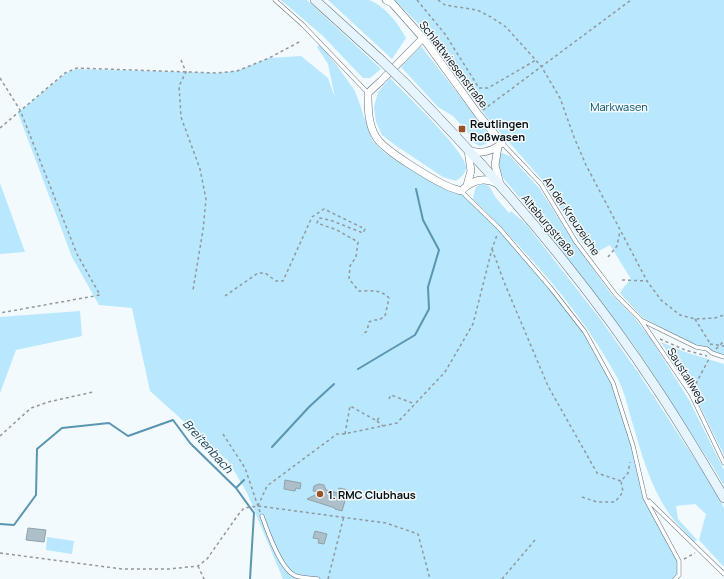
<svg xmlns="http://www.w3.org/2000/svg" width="724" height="579" viewBox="0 0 724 579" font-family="Manrope,sans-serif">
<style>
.green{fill:#b8e7fe}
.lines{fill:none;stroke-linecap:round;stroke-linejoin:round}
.stream{stroke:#5a95b1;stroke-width:2}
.building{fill:#adbfc9;stroke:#90a1aa}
.service-casing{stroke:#5f6f78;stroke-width:4.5}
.minor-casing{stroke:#5f6f78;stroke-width:8}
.secondary-casing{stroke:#5f6f78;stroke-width:10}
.path{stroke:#90989b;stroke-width:1.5;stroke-dasharray:3 3;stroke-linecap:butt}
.service{stroke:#fff;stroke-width:3.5}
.minor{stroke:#fff;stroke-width:7}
.secondary{stroke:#e6f5fd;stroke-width:9}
.secondary-bridge-casing{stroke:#5f6f78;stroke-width:10;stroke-linecap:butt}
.secondary-bridge{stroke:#e6f5fd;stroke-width:9}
.poi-dot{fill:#985327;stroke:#f2fafe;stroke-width:1.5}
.labels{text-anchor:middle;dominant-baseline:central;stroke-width:3;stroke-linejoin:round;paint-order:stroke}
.street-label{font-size:11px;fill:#080e11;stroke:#f2fafe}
.park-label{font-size:11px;fill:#074e68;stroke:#f2fafe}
.poi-label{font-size:11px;font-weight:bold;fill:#080e11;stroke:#f2fafe;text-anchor:start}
.water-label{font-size:12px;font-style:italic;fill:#103646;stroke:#f2fafe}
</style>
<rect width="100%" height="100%" fill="#f2fafe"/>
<path class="green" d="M281,0H307L381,69L370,78H363L323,36Z
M328,0C338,0 361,0 369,0C385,6 398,23 406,38L392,59Z
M395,0H724V357L691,344L642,317L620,293L623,288L631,279L610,245L597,252L582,243L544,182L485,115L428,34Z
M320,45L335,63L355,91L373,142L385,153L416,172L461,191L500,229L550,287L585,332L613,383L633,446L645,498L679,561V575L675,579H283L247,493L229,462L150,391L132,308L99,305L72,257L18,113L66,73L77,69L217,73L237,71L269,58L301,56L328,78L335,98L328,64L317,47Z
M421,46L485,129L488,138L486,144L480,146L474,143L469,134L453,116L438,107L401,67Z
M390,78C404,93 465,150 466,167C466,174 461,177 456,181L443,177L395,145L382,135L376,122L374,107L378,92Z
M502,153L510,156L539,188L573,241L612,295L634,317L651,339L689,400L724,470V486L713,467L636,348L537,219L504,179L499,171L498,164L499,155Z
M0,183L25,252L0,254Z
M483,184L489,186L496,198L509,213L511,211L526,224L601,320L639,374L711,484L724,508V567L699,540L706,514L695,504L676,506L678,519L697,540L694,542C686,532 675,523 668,512C651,487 642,456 634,428C629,413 625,392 618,379C580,309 529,254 473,199C475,190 474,186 483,184Z
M80,311L82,336L16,350L0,393V317Z
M661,342L685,352L724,364V455L696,398Z
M47,537L74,541L72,554L46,550Z"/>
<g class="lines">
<path class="stream" d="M358,369L415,335L429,309L428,287L439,250L423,220L416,189
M272,447L309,407L334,384
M236,488L244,480
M0,524L14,525L36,495L37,449L62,428L109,423L128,436L173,420L190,443L236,488L254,513L250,579"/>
</g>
<path class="building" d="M285,480L301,483L300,489L296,488L295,491L284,489Z
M319,484L324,485L326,490L338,493L339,488L348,490L342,511L335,509V508L307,499L321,492L313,491L314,486Z
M28,528L46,530L44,542L26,540Z
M315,531L327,534L324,544L318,543L319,539L313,538Z"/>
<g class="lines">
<g class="service-casing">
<path id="service" d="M275,0L303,25L368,93
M502,143L541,184L576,242L616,295L640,319L691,394L724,463
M461,191L500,229L550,287L585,332L613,383L633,446L645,498L679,561V575L675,579
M641,320L696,347L707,349L712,353L724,357
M649,501L724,574
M262,516C267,530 281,571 296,576C302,578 311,578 318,579"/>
</g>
<g class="minor-casing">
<path id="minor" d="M386,0L392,3L423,38L478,114L502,143C493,151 480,155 469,150
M423,38L381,81L368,93C368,108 368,124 376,137C383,150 432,179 447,186C451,188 456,189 461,191C472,180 484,176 498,184
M498,147L495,165L500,184
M467,185L471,171L468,150"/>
</g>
<g class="secondary-casing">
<path id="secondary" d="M315,0L380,59
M404,82C497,177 586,280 659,392C682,427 703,462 724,498"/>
</g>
<path class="path" d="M417,0L445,34L479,88H488L536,60
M438,0L445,5L477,10L491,17L506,27L541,66L560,98L574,137L586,165L647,281L661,300L680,315L695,319L715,318L724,315
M181,60L186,72L179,86L181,117L200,169L206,199L203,230L193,290
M0,78L20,110L77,254L100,295L0,313
M483,110L631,0
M0,128L65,73L77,68L217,73L237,71L269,58L301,41
M492,249L504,282L548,386L597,473L621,481L628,473L630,462
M608,257L617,246L620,231
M622,280L647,281
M225,296L258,273H265L276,281H283L312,217L324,209L365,229L363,233L330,220L319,218L317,223L337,230L358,242L356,257L350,266L349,279L359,291C370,291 381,289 389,298L385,316L379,320H373L369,322L367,331L362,335
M695,319L711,345
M660,339L685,350L707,356
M710,344L724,346
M716,349L724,341
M693,389L710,357
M389,399L391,395L415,404
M377,421L383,426
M223,434L245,468L260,512
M345,434L350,406L377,421L380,416
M0,436L31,408L48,402L93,392
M582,497L597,502H615L623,492L621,481
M258,506L267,486L337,434H344L397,423L445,372L473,324L492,249L497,235
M0,553L122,569H169L198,566L207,559L238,515L244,508L258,506L386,523L418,534L430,579
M684,559L695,553
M198,566L204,579
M328,579L344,516
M502,579L535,540"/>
<use href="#service" class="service"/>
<use href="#minor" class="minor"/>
<use href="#secondary" class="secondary"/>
<g class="secondary-bridge-casing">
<path id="secondary-bridge" d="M380,59L404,82"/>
</g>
<use href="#secondary-bridge" class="secondary-bridge"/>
</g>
<g class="poi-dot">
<rect x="458" y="125" width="8" height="8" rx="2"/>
<circle cx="320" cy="494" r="4"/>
</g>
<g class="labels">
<g class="street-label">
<text transform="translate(454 64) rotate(53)">Schlattwiesenstraße</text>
<text transform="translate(572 216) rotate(56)">An der Kreuzeiche</text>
<text transform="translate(549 225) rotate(50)">Alteburgstraße</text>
<text transform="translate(687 375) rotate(58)">Saustallweg</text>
</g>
<g class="park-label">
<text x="619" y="106">Markwasen</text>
</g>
<g class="poi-label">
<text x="470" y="123">Reutlingen<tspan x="470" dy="13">Roßwasen</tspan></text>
<text x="328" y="494">1. RMC Clubhaus</text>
</g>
<g class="water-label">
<text transform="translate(208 446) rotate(48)">Breitenbach</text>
</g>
</g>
</svg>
